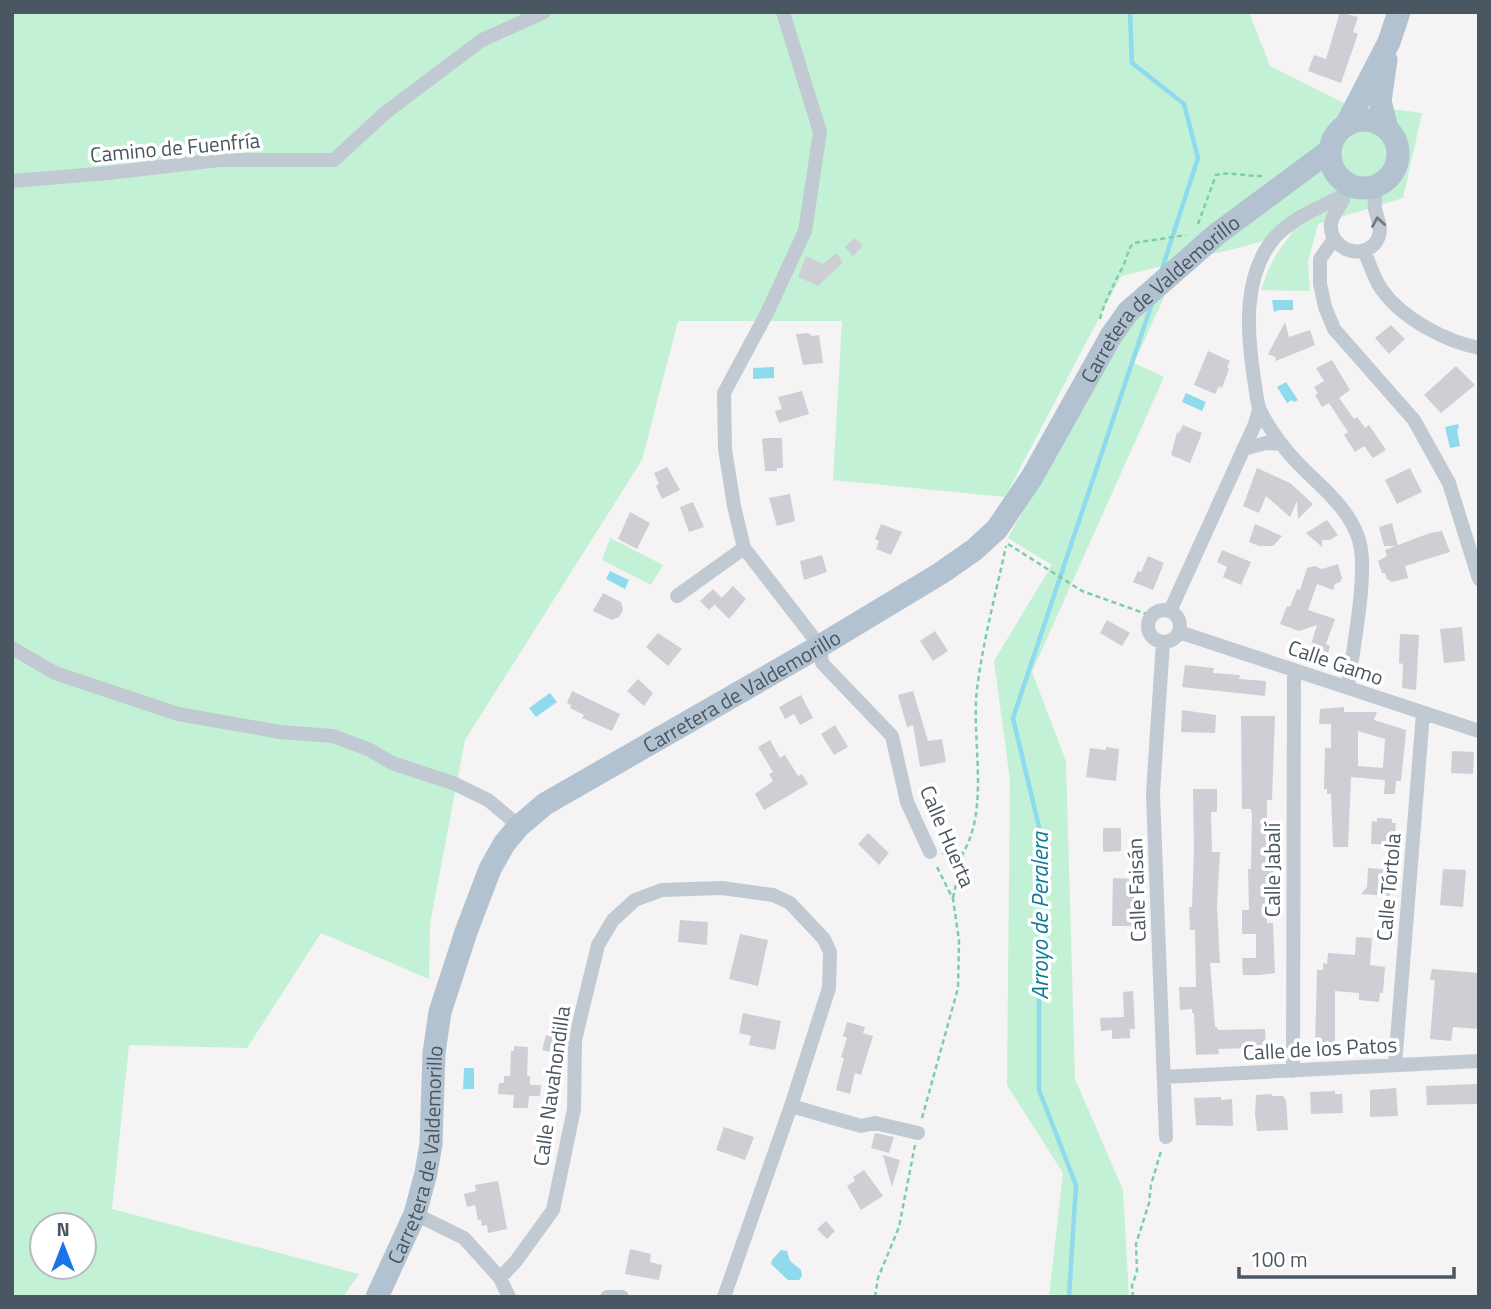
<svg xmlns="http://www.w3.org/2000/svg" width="1491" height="1309" viewBox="0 0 1491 1309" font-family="'Titillium Web',sans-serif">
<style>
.green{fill:#c3f1d5;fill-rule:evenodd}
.water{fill:#90daee}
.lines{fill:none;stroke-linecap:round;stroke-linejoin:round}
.stream{stroke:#90daee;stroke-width:4.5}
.building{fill:#cdcfd5;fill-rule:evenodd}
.path{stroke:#7ad0a6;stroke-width:2.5;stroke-dasharray:5 3.5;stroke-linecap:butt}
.minor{stroke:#c1cad2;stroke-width:14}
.primary{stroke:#b3c2d1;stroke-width:23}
.oneway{stroke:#6e7983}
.labels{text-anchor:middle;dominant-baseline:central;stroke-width:7;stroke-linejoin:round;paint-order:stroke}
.street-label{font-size:21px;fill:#4a5661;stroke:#fff}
.water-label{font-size:23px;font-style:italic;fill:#0c7c9b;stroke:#fff}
</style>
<rect width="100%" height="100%" fill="#f5f3f3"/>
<path class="green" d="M12,12H1249L1270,66L1344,103L1422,113L1403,198L1318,224L1308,262L1310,291L1261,290C1269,265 1277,251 1293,232L1246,246L1121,276L1005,497L833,480L842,321H678L642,460L465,740L430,924L429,979L321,933L247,1048L129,1045L112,1209L359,1274L343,1297H12ZM42,1225H84V1267H42Z
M1165,295L1134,363L1164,377L1032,672L1066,761L1075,1079L1123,1190L1129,1297H1049L1063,1173L1007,1085L1010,780L994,661L1052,565L1008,538L1124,329Z
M610,538L663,565L651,585L602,560Z"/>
<path class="water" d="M1272,300H1293V310H1279L1274,312Z
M774,367V378L753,379V368Z
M1286,382L1298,400L1294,402L1292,400L1287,403L1277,387Z
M1186,393L1206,402L1202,411L1182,402Z
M1458,424L1459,428L1457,429L1460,446L1450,448L1445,427Z
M610,571L629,580L625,589L606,579Z
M550,693L557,702L536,717L529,708Z
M464,1068H474V1089H463Z
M781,1250L787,1251L790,1261L801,1270L802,1276L799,1280H788L771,1264L772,1260Z"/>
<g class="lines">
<path class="stream" d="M1130,12L1132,63L1184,104L1198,158L1162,269
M1069,1297L1076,1185L1039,1090V827L1013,718L1152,303"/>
</g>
<path class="building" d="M1340,12L1358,17L1353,32L1358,34L1341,83L1308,71L1314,55L1326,59Z
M855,238L863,246L853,256L845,247Z
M836,253L843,262L818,286L798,277L806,256L823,264Z
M1285,322L1289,337L1310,330L1315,345L1276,361L1275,357L1268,354Z
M1391,325L1405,339L1389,354L1375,338Z
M808,333L812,336L819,335L823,363L803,365L796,334Z
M1208,351L1230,361L1227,367L1229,369L1222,388L1219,386L1215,394L1194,385Z
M1332,360L1350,390L1339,398L1354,419L1357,417L1365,428L1369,425L1386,450L1373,458L1364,446L1355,452L1344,435L1348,432L1329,403L1322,407L1315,395L1318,394L1314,387L1324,381L1316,368Z
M1456,366L1475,385L1441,413L1424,395Z
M802,391L809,414L779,423L775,411L782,409L778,397Z
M1183,425L1202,433L1190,463L1171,455L1177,432L1179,433Z
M768,438H782L783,468H777V471H765L762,439Z
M667,467L680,490L662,499L656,486L659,484L654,473Z
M1257,468L1290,483L1313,504L1298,519L1297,501L1290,517L1266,496L1259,513L1243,506Z
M1410,468L1422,492L1397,504L1385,480Z
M790,494L795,521L777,526L769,498Z
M693,502L704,527L689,532L680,507Z
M630,512L650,523L637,549L618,539Z
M1327,520L1338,535L1330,540H1322V547L1306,533Z
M1392,523L1398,546H1384L1379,527Z
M881,524L902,532L891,555L876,549L879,541L875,539Z
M1255,524L1282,536L1273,546H1259L1249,542Z
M1442,531L1450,552L1405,566L1408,578L1392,582L1387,579L1385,573H1382L1378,561L1387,556L1385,550L1430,533Z
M1222,550L1251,562L1241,585L1223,577L1227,567L1217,562Z
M822,555L827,572L804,580L800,561Z
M1148,556L1164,563L1153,590L1133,582L1138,571L1141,572Z
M1338,564L1342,578L1340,582L1335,584L1333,590L1317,584L1308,610L1335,619L1326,644L1330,646L1327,657L1314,653L1315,650L1310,648L1317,625L1299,631L1280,624L1287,606L1290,607L1297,589L1300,590L1307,568L1314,566L1322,569Z
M733,586L746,599L729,619L715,605Z
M713,589L722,598L709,610L700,601Z
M603,593L621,602L623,610L619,617L612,620L593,611Z
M1107,620L1130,633L1122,646L1100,633Z
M1462,627L1465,661L1444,663L1440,629Z
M935,631L948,651L933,661L920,641Z
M658,633L682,649L668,666L646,647Z
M1400,634L1419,635L1416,690L1402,688L1403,664L1399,663Z
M1185,665L1214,668L1213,673L1240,675L1239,679L1266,681L1265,696L1182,687Z
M638,679L653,693L644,706L627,691Z
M572,691L620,714L612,731L582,718L584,715L570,708L571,705L567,703Z
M913,691L928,741L942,739L946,762L920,767L913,725L907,727L898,695Z
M801,695L813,718L800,725L794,714L785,719L779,707Z
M1344,707V712H1377L1374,720L1406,730L1405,743L1401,781H1396L1395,794H1384L1385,780L1351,777L1348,847H1333L1331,794H1327V789H1324L1325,748H1331V724H1319L1320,709ZM1358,731L1385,739L1383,768L1358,766Z
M1182,710L1216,715L1215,733L1181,732Z
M1241,716H1275L1272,800H1267V827H1275V846H1273L1274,886L1265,896V917H1267V923H1273L1275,973L1259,975H1243L1242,958H1256V934H1242V910H1249L1248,869H1251L1252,815L1251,809H1242Z
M835,725L848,747L834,755L821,734Z
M770,740L780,758L785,755L798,776L802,774L808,784L764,810L755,794L773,781L769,774L773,772L758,747Z
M1106,747L1119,749L1116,781L1086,777L1090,748L1106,750Z
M1452,751L1474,752L1473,774L1451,773Z
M1193,789H1217V812H1211L1212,852H1220L1217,906L1220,963H1210L1215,1027H1217L1218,1030L1265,1029L1266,1050H1251V1048L1218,1049L1219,1054L1196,1055L1194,1013H1192V1009L1180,1010L1179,987H1196L1195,930H1190L1189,907H1192L1194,850Z
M1377,818L1392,819V823H1396L1394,845L1371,844L1372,821L1377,822Z
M1103,828H1121V851L1103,852Z
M868,833L889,853L879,865L858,844Z
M1368,868L1392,870L1390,896L1361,894L1367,887Z
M1443,869L1466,870L1463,907L1440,905Z
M1113,878L1131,879V895H1134V926H1112Z
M680,920L708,922L707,945L678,942Z
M740,934L768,940L758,986L729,979Z
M1356,937L1372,938L1370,965L1385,967L1383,993H1380L1379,1002L1359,1000V993L1335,991V1047H1315L1317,970H1323V963L1327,964L1328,953L1355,955Z
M1432,969L1479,973V1029L1453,1027L1451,1041L1430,1039L1435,980H1430Z
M1133,991L1135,1029H1130V1038L1112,1039V1030L1101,1031L1100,1018L1124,1017L1123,992Z
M743,1013L781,1021L775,1050L749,1045L751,1036L739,1033Z
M847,1022L865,1027L863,1033L873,1036L861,1075L855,1073L850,1094L836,1090L844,1058L841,1057L847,1038L843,1036Z
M546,1035L564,1040V1055L542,1050Z
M514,1046L528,1047L527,1076H530V1085H541L540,1096H529L528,1108H513L514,1095L498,1094L499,1083H504V1076H510L511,1051H514Z
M1479,1084V1104L1427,1105L1426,1086Z
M1396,1088L1398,1116L1370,1117V1090Z
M1335,1091V1094H1342L1343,1113L1311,1114L1310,1092Z
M1272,1094V1096H1283L1286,1100L1288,1130L1257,1131L1255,1114L1256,1095Z
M1221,1097V1100L1232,1099L1233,1126L1196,1125L1194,1098Z
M724,1127L754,1137L745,1160L716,1150Z
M875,1133L894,1137L889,1153L871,1148Z
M883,1155L900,1160L892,1187Z
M864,1170L883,1196L861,1210L847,1186L855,1181L853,1177Z
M498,1181L507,1229L488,1233L487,1225L482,1226L481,1220H478L475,1205L467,1207L464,1194L476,1191L475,1185Z
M826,1221L835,1231L827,1239L817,1229Z
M630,1249L651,1254L650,1262L662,1265L659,1280L625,1274Z"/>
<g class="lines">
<path class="path" d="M1198,224L1216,175C1230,171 1248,177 1264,176
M1100,319C1105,299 1115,283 1124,264C1127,257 1128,250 1133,243L1186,235
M1008,544L1082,591L1152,616
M942,853H963C990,807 971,740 977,689C983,641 996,593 1006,546
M953,898L963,853
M922,1118L958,988L959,940L953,899L936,865
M875,1297L878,1278L899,1227L915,1145
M1133,1297L1132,1285L1137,1272L1136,1244L1149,1203L1151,1185L1161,1151"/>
<path class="minor" d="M783,12L820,132L805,231L767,313L724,393L725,449L734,506L744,548L820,646L822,663L892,736L907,802L930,852
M12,181L109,173L219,160H334L385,113L482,40L544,12
M1345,183C1344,188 1344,195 1343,200C1339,209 1332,214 1331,224C1329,252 1369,263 1379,236C1382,226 1377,218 1375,209C1374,202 1376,194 1376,187
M1344,195C1321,207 1294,217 1276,236C1242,274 1247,333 1254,379C1256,389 1256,401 1260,410C1265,421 1273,433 1280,442C1304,477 1346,498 1359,540C1369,572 1352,652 1348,688
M1334,239L1320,259V284L1325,307L1334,329L1414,420L1449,483L1479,579
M1364,251C1370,264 1374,279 1382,290C1403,319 1445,341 1479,348
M1243,449L1266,443L1281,444
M677,596L744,548
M1148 626a16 16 0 1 1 32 0a16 16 0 1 1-32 0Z
M1170,611L1255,424L1259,409
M1179,632L1479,731
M1163,642L1153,793L1166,1137
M12,648L55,673L178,714L280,732L333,736L370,750L392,763L453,783L488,800L519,826
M1395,1065L1423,713
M1293,1071L1294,670
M1164,1077L1479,1061
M791,1106L861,1126L875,1123L918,1133
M415,1214L464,1238L500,1278L509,1297
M500,1278L516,1261L553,1210L574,1109L575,1040L598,945L613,920L635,900L662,890L722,888L773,895L790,903L824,939L830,952L829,988L791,1106L724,1297
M607,1297H622"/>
<g class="primary">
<path d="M1386,60L1380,101L1387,129"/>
<circle cx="1364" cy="154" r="34"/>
<path d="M1346,125L1389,42L1399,12"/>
<path id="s1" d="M377,1297L415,1214L426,1173L431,1144L434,1053L440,1012L466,932L490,869L504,844L519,826L545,804L820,646L941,573L974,550L997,529L1032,477L1111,336L1128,312L1217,234L1329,151"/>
</g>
</g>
<defs><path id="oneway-chevron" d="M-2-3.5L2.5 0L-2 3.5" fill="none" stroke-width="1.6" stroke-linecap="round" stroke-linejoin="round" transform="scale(1.75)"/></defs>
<use class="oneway" href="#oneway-chevron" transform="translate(1378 222) rotate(-99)"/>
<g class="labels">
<g class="street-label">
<text transform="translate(175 147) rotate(-5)">Camino de Fuenfría</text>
<text stroke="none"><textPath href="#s1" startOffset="1348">Carretera de Valdemorillo</textPath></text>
<text transform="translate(1336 662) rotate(19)">Calle Gamo</text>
<text stroke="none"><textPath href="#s1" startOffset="760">Carretera de Valdemorillo</textPath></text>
<text transform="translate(948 836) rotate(67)">Calle Huerta</text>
<text transform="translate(1272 870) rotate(-90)">Calle Jabalí</text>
<text transform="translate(1388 887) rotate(-85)">Calle Tórtola</text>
<text transform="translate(1136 890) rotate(-92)">Calle Faisán</text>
<text transform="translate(1320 1048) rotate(-3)">Calle de los Patos</text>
<text transform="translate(551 1086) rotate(-82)">Calle Navahondilla</text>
<text stroke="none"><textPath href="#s1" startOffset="150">Carretera de Valdemorillo</textPath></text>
</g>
<g class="water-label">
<text transform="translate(1039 916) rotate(-90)">Arroyo de Peralera</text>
</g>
</g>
<rect width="1491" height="1309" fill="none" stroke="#4a5661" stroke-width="28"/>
<g transform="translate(63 1246)"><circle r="33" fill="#ffffff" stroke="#b7bbc0" stroke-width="2"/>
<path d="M0-5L12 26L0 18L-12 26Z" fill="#1a73e8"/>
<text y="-10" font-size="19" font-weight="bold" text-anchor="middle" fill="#4a5661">N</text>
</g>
<path d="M1239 1267v10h215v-10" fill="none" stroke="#4a5661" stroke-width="3.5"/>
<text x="1250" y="1267" font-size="21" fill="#4a5661" stroke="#ffffff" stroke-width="5" paint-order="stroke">100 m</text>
</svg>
